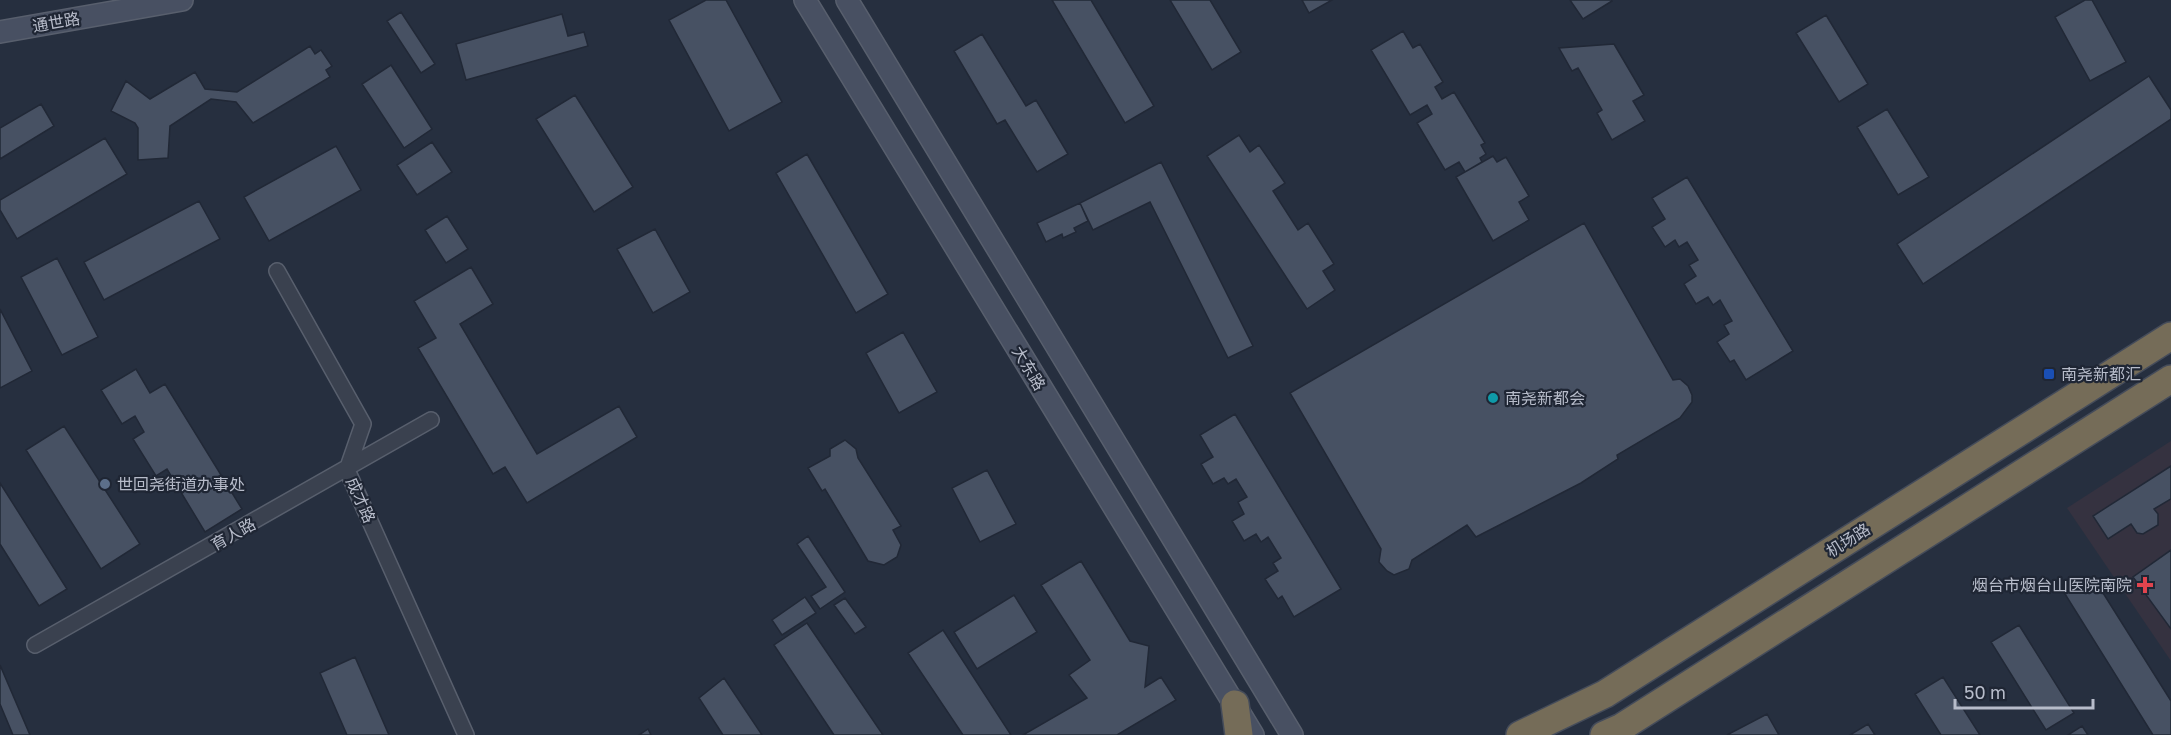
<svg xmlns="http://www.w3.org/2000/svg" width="2171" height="735" viewBox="0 0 2171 735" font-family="'Golos Text','Noto Sans SC',sans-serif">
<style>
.medical{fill:#353240}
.building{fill:#475163;stroke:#212836;stroke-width:1.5}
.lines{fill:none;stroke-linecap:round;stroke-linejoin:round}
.street-casing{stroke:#585f6d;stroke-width:18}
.secondary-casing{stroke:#585f6d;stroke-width:24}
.highway-casing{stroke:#454c5a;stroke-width:30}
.street{stroke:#3a414f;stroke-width:15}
.secondary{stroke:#485062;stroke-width:21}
.highway{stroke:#756c58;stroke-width:27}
.transit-dot{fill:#1a4fb4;stroke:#1f2634;stroke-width:2}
.culture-dot{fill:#0f9aa8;stroke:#1f2634;stroke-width:2}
.service-dot{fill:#5c6f8a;stroke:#1f2634;stroke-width:2}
.health-dot{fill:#e0444e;stroke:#1f2634;stroke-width:2}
.labels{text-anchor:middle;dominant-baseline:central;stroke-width:4.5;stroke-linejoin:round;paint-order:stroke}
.street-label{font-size:16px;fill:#b7bcca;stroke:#1f2634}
.poi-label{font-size:16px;fill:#b7bcca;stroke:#1f2634;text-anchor:start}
</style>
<rect width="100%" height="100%" fill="#262f3f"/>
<path class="medical" d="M2171,441V661L2067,508Z"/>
<path class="building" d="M706,0H726L782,102L729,131L669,20Z
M1052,0H1091L1154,106L1125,123Z
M1170,0H1210L1241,52L1212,70Z
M1302,0H1332L1309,13Z
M1570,0H1611L1612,1L1583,19Z
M2085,0H2092L2126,62L2090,81L2055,17Z
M401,12L435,64L421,73L387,21Z
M562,14L568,36L584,32L588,46L466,80L456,44Z
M1826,15L1868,84L1839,102L1796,33Z
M1403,31L1413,48L1420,44L1443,82L1435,87L1442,99L1454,92L1485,143L1481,145L1486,154L1480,158L1482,162L1465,172L1459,162L1445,170L1417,123L1432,114L1427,105L1410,115L1371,50Z
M982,34L1026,106L1036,100L1068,154L1037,172L1005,120L997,124L954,51Z
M1614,44L1644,95L1633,101L1645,121L1612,140L1597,113L1602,110L1578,68L1572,71L1559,48Z
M310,46L315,54L321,50L332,66L326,70L330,77L253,123L236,102L211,99L170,126L168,158L138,160V128L135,123L111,111L126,81L150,99L195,72L205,89L237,92Z
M391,65L432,129L404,148L362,84Z
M2149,76L2171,110V119L1923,284L1897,244Z
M575,95L633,187L594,212L536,119Z
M41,104L54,126L0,159V128Z
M1887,109L1929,177L1898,195L1857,127Z
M1239,135L1250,152L1259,145L1285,183L1273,191L1298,230L1308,223L1334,264L1323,271L1335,290L1307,309L1207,156Z
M105,138L127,174L17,239L0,210V200Z
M432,142L452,172L417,195L397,165Z
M336,146L361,190L269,241L244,197Z
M807,154L888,294L856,313L776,173Z
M1493,156L1497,162L1506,157L1529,196L1519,202L1529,220L1493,241L1456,177Z
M1161,162L1253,346L1228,358L1150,202L1093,230L1080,203Z
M1687,177L1793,351L1746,380L1734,360L1730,362L1717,342L1729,334L1724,325L1732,321L1720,300L1713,305L1708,297L1696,304L1684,284L1696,276L1689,265L1698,260L1687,242L1679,247L1675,240L1665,247L1652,227L1665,219L1652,198Z
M199,201L220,239L104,300L84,262Z
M1080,203L1088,221L1074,228L1076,232L1063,238L1062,234L1046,242L1037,223Z
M447,216L468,249L446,263L425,230Z
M1584,223L1673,380L1680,379L1688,386L1692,395V402L1680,418L1617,455L1618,459L1581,483L1476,537L1467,525L1412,560L1409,569L1394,575L1387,571L1379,562L1381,549L1290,393Z
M655,229L690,292L653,313L617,249Z
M57,258L98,337L62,355L21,277Z
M471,267L493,304L460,324L537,454L619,406L637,437L527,503L505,467L493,474L418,348L436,338L414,301Z
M0,309L32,371L0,388Z
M903,332L937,392L899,413L866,353Z
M136,369L150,393L165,384L242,509L205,532L167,469L156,476L133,439L144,432L135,416L122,424L101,390Z
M1235,414L1341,589L1294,617L1282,596L1278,599L1265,579L1278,571L1273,563L1281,558L1268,537L1261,542L1256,534L1244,541L1232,521L1244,514L1238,502L1247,497L1236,479L1228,484L1224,478L1213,484L1201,464L1213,457L1200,435Z
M64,426L140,544L101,569L26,450Z
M845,440L856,449L858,458L901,526L893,530L901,545L897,557L884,565L868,561L825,489L822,491L808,468L830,456V449Z
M2171,466V499L2154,509L2158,514V525L2143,534L2137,533L2131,524L2108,539L2093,516Z
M987,470L1016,524L980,542L952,488Z
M0,483L67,589L39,606L0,544Z
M808,536L845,592L820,609L811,596L826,587L797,544Z
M2171,550V629L2133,577Z
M1081,561L1130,641L1149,646L1145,687L1161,677L1176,700L1117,735H1023L1087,698L1069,675L1090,660L1041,585Z
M2093,577L2171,701V735H2153L2065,594Z
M1014,595L1037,632L977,669L954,632Z
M805,597L816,613L782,635L772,620Z
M845,598L866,627L855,634L834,605Z
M807,623L883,735H834L774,645Z
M2019,625L2074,713L2046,730L1991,642Z
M943,630L1011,735H963L908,653Z
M355,657L389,735H347L320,673Z
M0,665L30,735H13L0,704Z
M1943,677L1980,735H1941L1915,694Z
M724,678L762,735H723L699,698Z
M1767,714L1779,735H1727Z
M1868,724L1875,735H1850Z
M2082,726L2088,735H2068Z
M648,729L651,735H639Z"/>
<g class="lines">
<g class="street-casing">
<path id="street" d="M277,271L363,424L347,470L466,735
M35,645L431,420"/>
</g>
<g class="secondary-casing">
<path id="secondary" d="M805,0L1253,735
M847,0L1292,735
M0,32L182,0"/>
</g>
<g class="highway-casing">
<path id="highway" d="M1235,704L1239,735
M1520,735L1605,694L2171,336
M1604,735L1622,727L2171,379"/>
</g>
<use href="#street" class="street"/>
<use href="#secondary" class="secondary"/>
<use href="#highway" class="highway"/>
</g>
<rect class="transit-dot" x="2043" y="368" width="12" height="12" rx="3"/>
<circle class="culture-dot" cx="1493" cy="398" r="6"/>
<circle class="service-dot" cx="105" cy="484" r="6"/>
<path class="health-dot" d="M2142 576h6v6h6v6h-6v6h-6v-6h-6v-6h6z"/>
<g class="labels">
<g class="street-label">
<text transform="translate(56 22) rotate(-10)">通世路</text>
<text transform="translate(1029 368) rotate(59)">大东路</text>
<text transform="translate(361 500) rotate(66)">成才路</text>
<text transform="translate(233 534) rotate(-29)">育人路</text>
<text transform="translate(1848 540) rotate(-32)">机场路</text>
</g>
<g class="poi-label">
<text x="2061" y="374">南尧新都汇</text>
<text x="1505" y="398">南尧新都会</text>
<text x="117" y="484">世回尧街道办事处</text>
<text x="2132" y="585" text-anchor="end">烟台市烟台山医院南院</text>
</g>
</g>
<path d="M1955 699v9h138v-9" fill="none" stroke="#b7bcca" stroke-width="3"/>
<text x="1964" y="699" font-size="18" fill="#b7bcca" stroke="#1f2634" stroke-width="4.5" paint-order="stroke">50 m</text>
</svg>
